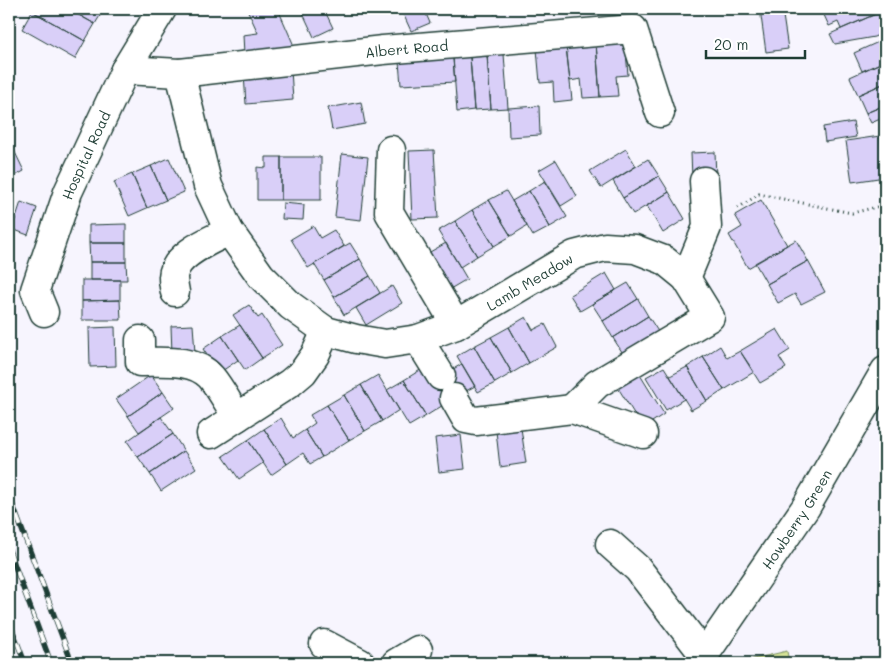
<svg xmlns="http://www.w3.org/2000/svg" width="894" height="672" viewBox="0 0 894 672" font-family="Mali,sans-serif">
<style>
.green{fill:#d5e396;stroke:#7a9065}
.building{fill:#d9cff8;stroke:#1f3d34}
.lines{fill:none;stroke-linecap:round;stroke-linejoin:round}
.minor-casing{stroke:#1f3d34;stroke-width:31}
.path{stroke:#1f3d34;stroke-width:3;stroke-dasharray:1 4;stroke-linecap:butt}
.minor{stroke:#fff;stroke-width:28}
.rail-casing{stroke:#1f3d34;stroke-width:5.5}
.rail{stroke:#fff;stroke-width:4;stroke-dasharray:11;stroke-linecap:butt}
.labels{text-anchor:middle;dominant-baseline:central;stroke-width:4;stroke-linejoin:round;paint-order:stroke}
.street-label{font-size:14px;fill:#1f3d34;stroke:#fff}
</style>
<rect width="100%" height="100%" fill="#f7f5fe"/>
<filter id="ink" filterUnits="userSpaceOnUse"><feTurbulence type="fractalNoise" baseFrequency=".02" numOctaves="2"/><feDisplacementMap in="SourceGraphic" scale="10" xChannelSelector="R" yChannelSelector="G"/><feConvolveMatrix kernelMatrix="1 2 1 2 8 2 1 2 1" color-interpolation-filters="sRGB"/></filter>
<g filter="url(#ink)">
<path class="green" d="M787,651L789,663H745V661Z"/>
<path class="building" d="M33,9H68L95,24L85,41L32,11Z
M68,9H104L95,24Z
M247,9H278L295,48L244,54L243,35L258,33Z
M301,9H324L333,28L314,37Z
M401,9H424L430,23L411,31Z
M492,9H507L494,14Z
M760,9H782L788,49L766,52Z
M838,9H885V10L841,29L838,22L829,26L824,15Z
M885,10V32L874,37L835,44L830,34Z
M32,11L85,41L75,59L22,29Z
M885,39V61L862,71L854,53Z
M625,40L628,75L616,76L618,96L600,97L596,43Z
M596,43L600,97L583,98L581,79L570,81L566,46Z
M566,46L572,100L554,102L553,82L540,83L537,49Z
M504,54L508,108L491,109L487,55Z
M487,55L491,109L474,110L470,57Z
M470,57L474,110L457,112L453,58Z
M453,58L455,82L401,85L399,62Z
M885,61V83L858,95L850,77Z
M291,70L293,100L246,104L244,74Z
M885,83V105L866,113L858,95Z
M361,102L365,124L332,130L328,108Z
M885,105V117L871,123L866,113Z
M539,106L540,135L509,137L508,108Z
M853,122L856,137L825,142L823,127Z
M880,136L885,177L852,182L846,141Z
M9,140L24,171L9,179Z
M626,149L636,166L601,188L590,171Z
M434,150L438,218L412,219L409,151Z
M715,152L716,177L692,178L691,153Z
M342,154L368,157L361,220L335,217Z
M266,157H281V200H257V167L266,168Z
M281,157H321V200H281Z
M169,158L184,192L166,200L151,166Z
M648,159L659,176L623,198L613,181Z
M556,160L577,196L561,206L539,170Z
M151,166L166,200L147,208L132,174Z
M132,174L147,208L129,216L114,182Z
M659,176L669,192L633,214L623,198Z
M545,181L567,217L550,227L529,191Z
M506,191L527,226L511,236L489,200Z
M529,191L550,227L533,236L512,201Z
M669,192L685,219L663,233L647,206Z
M489,200L511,236L494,246L472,210Z
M761,200L787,245L748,268L729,235L742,227L735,215Z
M21,202L37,208L28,235L12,229Z
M283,203L304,205L303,220L282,219Z
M472,210L494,246L477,256L455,221Z
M455,221L477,256L460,267L438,231Z
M126,224V243H89V225Z
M313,226L320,238L334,230L344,246L308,268L291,239Z
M796,240L808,261L767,284L755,263Z
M89,243H126V262H90Z
M350,243L360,259L324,280L314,264Z
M446,243L467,279L450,289L428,253Z
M360,259L370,276L334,297L324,280Z
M808,261L825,292L801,304L795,294L778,303L767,284Z
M90,262H126L127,280H90Z
M606,273L616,290L580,311L570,295Z
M370,276L380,293L344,315L334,297Z
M82,280H120V300L82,301Z
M628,283L638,299L603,321L592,304Z
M392,286L402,303L366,325L356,308Z
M638,299L648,316L613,338L603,321Z
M120,300L121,320H82V301Z
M249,305L258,318L262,315L282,345L262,358L233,315Z
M648,316L659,333L624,355L613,338Z
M526,317L533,330L545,324L557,347L529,363L509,327Z
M193,325L195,353L172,354L171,326Z
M240,325L262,358L245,370L222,336Z
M115,327L116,366L90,367L89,328Z
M509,327L529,363L512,373L491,337Z
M777,329L790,350L779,357L786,368L760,383L740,351Z
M222,336L238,360L219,373L203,349Z
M491,337L512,373L495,383L474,346Z
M474,346L495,383L478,392L457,356Z
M720,346L727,358L740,351L754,372L724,390L703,357Z
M703,357L724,390L707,401L687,367Z
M462,364L475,386L459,395L446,373Z
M664,367L684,399L666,410L646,377Z
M687,367L707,401L691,410L670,376Z
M422,369L446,373L459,395L426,416L404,380Z
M637,370L664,414L643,428L615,383Z
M151,375L163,392L128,416L116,399Z
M378,375L399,410L382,421L361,385Z
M404,380L426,416L409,426L387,390Z
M361,385L382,421L365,431L344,395Z
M163,392L174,408L139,432L128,416Z
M344,395L365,431L349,440L327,405Z
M327,405L349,440L322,457L305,430L315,423L310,415Z
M161,417L173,434L138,457L127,441Z
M281,418L293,438L305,430L322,457L310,464L303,453L287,464L264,429Z
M521,428L526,463L500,467L496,431Z
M264,429L287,464L271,475L248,440Z
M173,434L184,451L150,474L138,457Z
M461,435L465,469L439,472L435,438Z
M248,440L263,463L239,479L223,456Z
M184,451L196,468L161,491L150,474Z"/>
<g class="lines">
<g class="minor-casing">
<g id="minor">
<path d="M125,70L180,73L208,186L229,231L261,276L291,306L326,331"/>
<path id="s1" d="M180,73L383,50L633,29L660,113"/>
<path d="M391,150L389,212L456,325"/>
<path d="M686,278L707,227L704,181"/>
<path d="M175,292C174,287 173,282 173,277C174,254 212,240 229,231"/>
<path id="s2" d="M44,312L35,290L68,192L125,70L162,9"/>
<path d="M418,339L441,376"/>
<path d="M140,340V362C163,362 194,358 211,377C221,389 229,405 237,417"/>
<path d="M454,398L466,419L476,421L572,409L643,434"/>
<path id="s3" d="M211,434L290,383L303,372L315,355L326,331L356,339L385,344L418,339L456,325L574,255L605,247L635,249L664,260L686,278L710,317L597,384L572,409"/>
<path d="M610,544L638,569L705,656"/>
<path d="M324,644L360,663"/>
<path d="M396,663L418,650"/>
<path id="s4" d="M699,663L806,507L885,371"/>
</g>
</g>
<path class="path" d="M738,208L759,194L852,213L885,205"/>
<use href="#minor" class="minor"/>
<g class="rail-casing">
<path id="rail" d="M9,495L72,663
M9,550L51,663
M9,621L25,663"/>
</g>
<use href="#rail" class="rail"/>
</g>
</g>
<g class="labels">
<g class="street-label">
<text stroke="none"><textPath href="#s1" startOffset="228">Albert Road</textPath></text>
<text stroke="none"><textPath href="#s2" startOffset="168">Hospital Road</textPath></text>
<text stroke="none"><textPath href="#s3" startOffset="378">Lamb Meadow</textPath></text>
<text stroke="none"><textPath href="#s4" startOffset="174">Howberry Green</textPath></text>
</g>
</g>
<rect width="894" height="672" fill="none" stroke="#fff" stroke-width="30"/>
<rect x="15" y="15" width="864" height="642" fill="none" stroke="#1f3d34" stroke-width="2" filter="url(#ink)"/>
<path d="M706 50v8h99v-8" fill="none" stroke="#1f3d34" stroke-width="2.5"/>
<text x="714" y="50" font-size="15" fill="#1f3d34" stroke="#ffffff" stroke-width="4" paint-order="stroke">20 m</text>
</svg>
